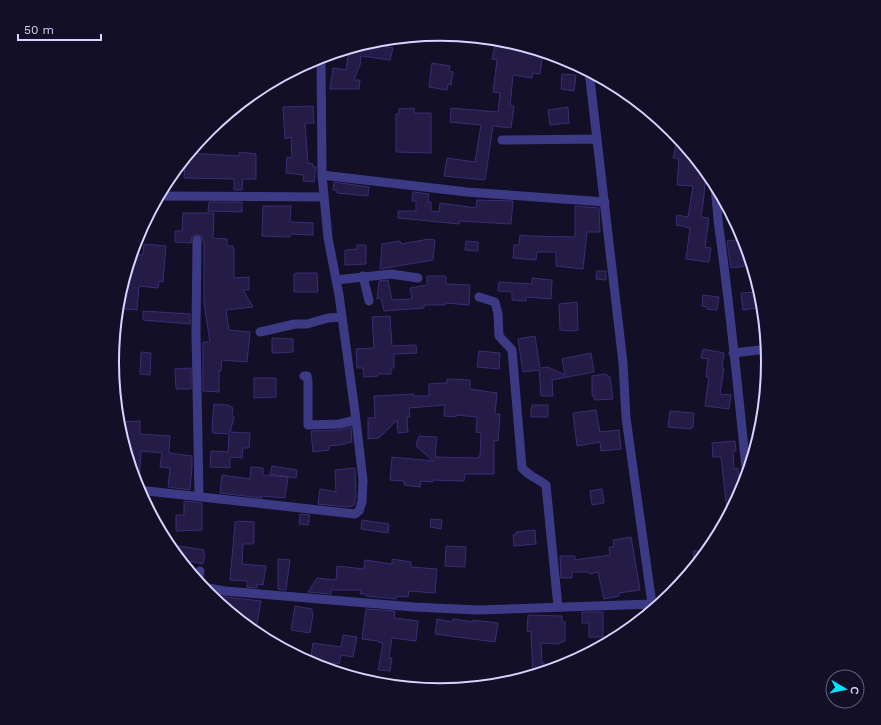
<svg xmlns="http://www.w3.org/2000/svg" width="881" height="725" viewBox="0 0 881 725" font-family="'Work Sans',sans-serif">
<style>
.building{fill:#241b47;stroke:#3b2d73}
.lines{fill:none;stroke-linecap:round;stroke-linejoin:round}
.street{stroke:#3d3a85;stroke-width:9}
.rim{fill:none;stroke:#d9d4ff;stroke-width:2}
</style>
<rect width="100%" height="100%" fill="#130f26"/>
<path class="building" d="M496,39L505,40L543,52L540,74L533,73L532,78L513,75L510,106H514L511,128L493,126L485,180L444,176L447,158L475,162L481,125L450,122L451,108L498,112L500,93L493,92L497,60L492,59Z
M367,43L393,48L390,60L361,56L360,65L354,80H360L359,89H330L333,68L346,70L349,49Z
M432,63L450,66L449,71L453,72L451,85L448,84L447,90L429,87Z
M562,74L576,75L574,91L561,89Z
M313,106L314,123H305L308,163L313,164V167H316L314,182L303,181L304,175L286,173L287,157L292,158L291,137L285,139L283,107Z
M568,107L569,123L550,125L548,110Z
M414,108V112L416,113H431V153L396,152V114H399V109Z
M678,136L706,170L704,196L701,217L709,218L705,247L711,248L709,262L686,259L690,228H687V227L676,225L677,215L688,217L693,186L677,185L679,159L673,158Z
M239,152L256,154V179H243L242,190H234V179L184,178L185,163H188L189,153L239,156Z
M334,182L369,187L368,196L337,193V191L333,190Z
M413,192L429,194L428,202H431V211L439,212L440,203L476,208L477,200L513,201L511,224L460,221L459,224L398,218V211H416V201H412Z
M209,202H242V212L208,211Z
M263,206H291L290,222L313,223V235L290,234V237L262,236Z
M575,206L599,208L600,232H587L583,269L556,266V252H537L536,260L513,258L514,245H519L520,235L531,236L575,237Z
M183,213H214L213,238L227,239V246H233V248H234V278L249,277V290H243L253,307L226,310L229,330L250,332L247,362L222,360L221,371H219V392L203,391V342H210L204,303V243L202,237L197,234L192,237L191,243L175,242V231H182Z
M429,239L435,240L433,260L380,269L382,244L400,241L401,244Z
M745,239L753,265L731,268L727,241Z
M466,241L478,242V251L465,250Z
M144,244L166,246L163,282L159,281L158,288L139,286L137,310L117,308L118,298L132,254L143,255Z
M357,245H366V264L345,265V250L357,249Z
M597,271H606V280L596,279Z
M296,273H317L318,292H294V274Z
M427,276H446V284L470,285L469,305L446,303L445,305H424V308L384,311L381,298L377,299L379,281L388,280L392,300L412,299L410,288L427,285Z
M532,278L552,280L551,299L526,297V301L512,300V292L498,291L499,282L532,284Z
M755,292L757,308L743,310L741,293Z
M703,295L719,297L717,310L707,309V307L702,306Z
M577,302L578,330L571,331L560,330L559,304Z
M143,311L190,314V324L143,320Z
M390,316L392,346L416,345L417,353L394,354V368H391V374H378V376L364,377L363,368H357L356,349L374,348L372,317Z
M535,336L540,368L548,367L565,375L562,359L591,353L594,372L552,380L553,396H541L539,370L523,372L518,339Z
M272,338L293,339V352L272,353Z
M703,349L724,353L722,368H724L720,394L731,395L729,409L705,406L709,377H706L708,359L701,358Z
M479,351L500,353L499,369L477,367Z
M141,352L151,353L150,375L140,374Z
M191,368V389H176L175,369Z
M605,374L610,377L613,399L595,400L592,394V376Z
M254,378H276V397L254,398Z
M447,379L470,380V389L497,393L495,414H500L498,441L494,440V474H465L464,481L433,480V482L421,481L420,487L404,485V481L390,480L392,457L433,461L416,446L419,436L437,437L435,457L479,458V456H480L481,433L476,432L477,417L456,415V417L444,416L445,405L409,408L410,417H407L408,432L398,433L397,420L379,438L368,439V418H375L374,396L414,394V396H429V384L447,383Z
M214,404L228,405L233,408L232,414L234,418L230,432L250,433L249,448H243L242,458L230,457V468L210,467L211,451L228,452L229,434L213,433L212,428Z
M532,405H548V417H531V408H532Z
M596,410L600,432L619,430L621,449L601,451L600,442L577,446L573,413Z
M670,411L694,413L693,427H692L691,429L668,427Z
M140,421V434L170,436L169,453L192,456V467L190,490L168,487L170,468L160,467L162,453L141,451L139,484H136L119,430V422Z
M351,427L352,442L346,443V444L329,446V450L313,452L311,431L339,430Z
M735,441L736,451H733L734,469L738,468L740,495L728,519L721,457H713L712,443Z
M272,466L297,470L296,478L270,474Z
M251,467L263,468V475L288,477L285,498L262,496V498L220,493L222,475L250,479Z
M355,468L356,497L355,499V504L353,506L348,507L318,504L320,489L336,492L335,470Z
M602,489L604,503L592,505L590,491Z
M184,501L202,503V530L176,531V515H184Z
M300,514L310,515L308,525L299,524Z
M431,519L442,520L441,529L430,527Z
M362,520L389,524L388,533L361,529Z
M238,521L254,522V543H253V544H243L242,564L266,566L263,585L257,584V588L247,587V581L230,580L235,522H237Z
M535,530L536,544L514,546L513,535H516V532Z
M631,537L640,590L619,593V596L604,599L598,572L590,574L589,572H572V578H561L560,556H575V560L610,555L609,547H614L613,540Z
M167,544L204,550V554L205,555L203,564L179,559Z
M446,546L466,547L465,567L445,566Z
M710,550L701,560L694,561L693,551Z
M278,559L290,560L286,590L278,589Z
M392,559L411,562V567L437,569L435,593L409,591L408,597L397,596L396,599L366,596V594H360L361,590H331V594L308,592L317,578L336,580L337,566L364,569L365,560L392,564Z
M218,596L261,601L255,634L221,605Z
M295,606L312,609V613L313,614L310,633L291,630Z
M366,609L395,611L394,618L418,621L416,641L392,638L389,658H392L390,671L378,670L383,643L378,642V641L362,639Z
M582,612H603V637H589V623H582Z
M528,615L562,616V621L565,622V641L557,644L541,643L542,663H544V673L533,676L531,632L527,631Z
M437,619L452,622L453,619L473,622V620L498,623L495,642L435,634Z
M343,635L357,637L353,657L341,655L339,664L319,661V663L310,662L313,643L341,647Z"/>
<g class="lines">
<path class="street" d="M589,71L623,363L626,418L653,611
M502,140L597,139
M322,175L467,192L605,202
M714,181C717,199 717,217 720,235C731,316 739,397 747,479
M159,196L324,197
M197,240L196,333L199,496
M363,276L369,301
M336,280L391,274L418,278
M479,297L495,302L498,314L499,336L512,350L522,468C530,477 537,478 546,485L558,607
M260,332L295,324H307L328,318L342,317
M733,353L768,349
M304,376H307L308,382V425L339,424L356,420
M138,490L355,514L359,511L362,502L363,480L355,412L339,295L328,238L322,175L321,57
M198,583L200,571
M202,587L225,591L414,607L478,610L652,604"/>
</g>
<path d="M0 0H881V725H0ZM119 362a321 321 0 1 1 642 0a321 321 0 1 1-642 0Z" fill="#130f26" fill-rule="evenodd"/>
<path class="rim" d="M119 362a321 321 0 1 1 642 0a321 321 0 1 1-642 0Z"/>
<g transform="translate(845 689) rotate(99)"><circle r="19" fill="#130f26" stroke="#625e7d"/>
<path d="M0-3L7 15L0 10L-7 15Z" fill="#00e5ff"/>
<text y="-6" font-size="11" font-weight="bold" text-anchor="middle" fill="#d9d4ff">С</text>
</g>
<path d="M18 34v6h83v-6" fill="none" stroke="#d9d4ff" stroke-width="2"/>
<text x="24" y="34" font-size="12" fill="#d9d4ff" stroke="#130f26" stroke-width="3" paint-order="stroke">50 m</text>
</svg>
